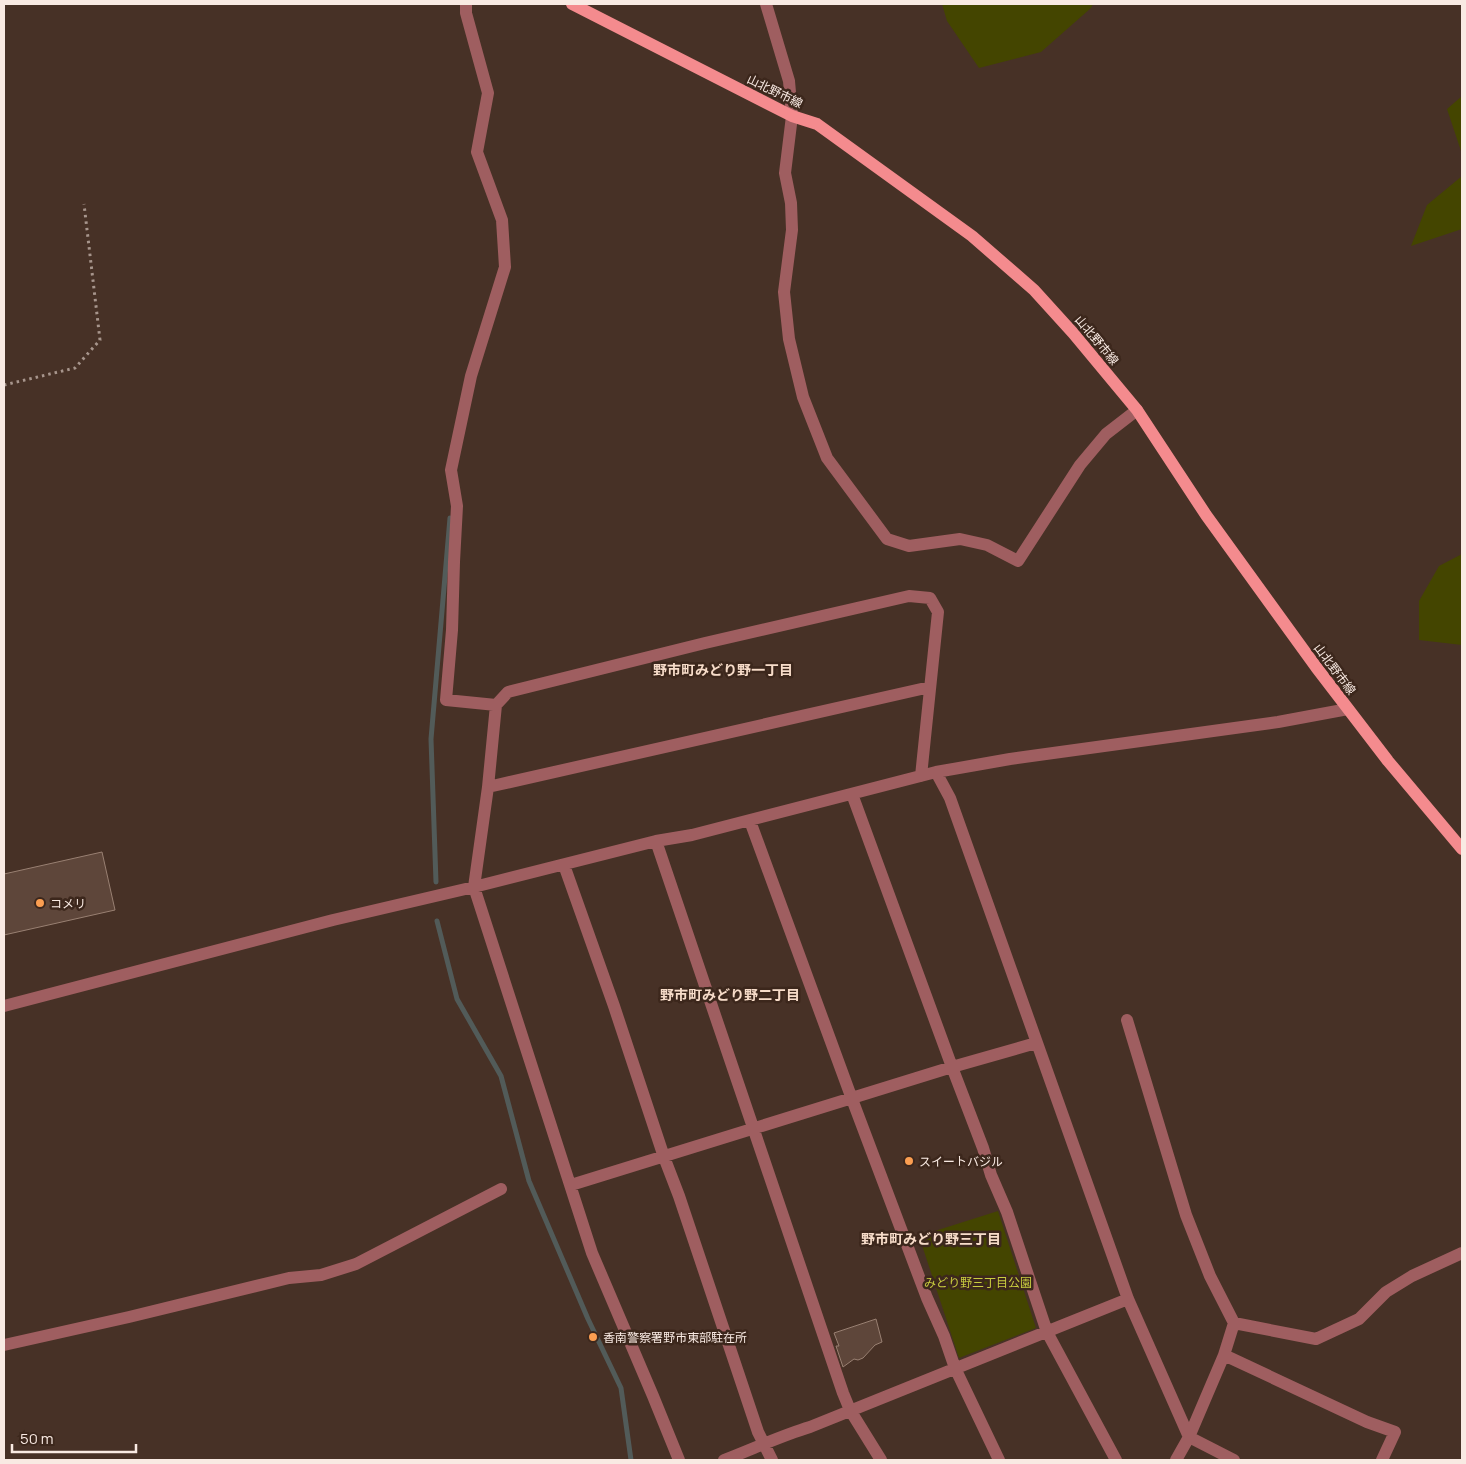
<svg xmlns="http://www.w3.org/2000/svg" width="1466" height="1464" viewBox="0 0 1466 1464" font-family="Manrope,'Noto Sans JP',sans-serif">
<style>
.green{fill:#444500}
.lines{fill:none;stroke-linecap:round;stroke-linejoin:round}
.stream{stroke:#525b59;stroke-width:5}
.building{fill:#5e463a;stroke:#998072}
.path{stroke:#a7958c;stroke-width:3;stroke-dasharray:2.5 4;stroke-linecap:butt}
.minor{stroke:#9f5e60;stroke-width:12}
.major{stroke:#f48b8e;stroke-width:12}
.poi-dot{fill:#fb9e51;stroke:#3c271c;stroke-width:2}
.labels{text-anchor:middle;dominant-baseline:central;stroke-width:5;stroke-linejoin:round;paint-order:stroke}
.street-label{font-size:12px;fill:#f9eae3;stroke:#3c271c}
.poi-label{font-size:12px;fill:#f9eae3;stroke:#3c271c;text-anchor:start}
.park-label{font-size:12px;fill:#c9cd3f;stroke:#3c271c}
.neighbourhood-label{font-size:14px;font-weight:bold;fill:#f7dcc9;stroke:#3c271c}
</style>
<rect width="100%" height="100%" fill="#473126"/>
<path class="green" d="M942,4H1093L1091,8L1041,52L979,68L947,21Z
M1462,96V154L1447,109Z
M1462,176V229L1411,246L1427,205Z
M1462,554V645L1419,640V601L1439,566Z
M998,1211L1036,1328L959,1358L919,1236Z"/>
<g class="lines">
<path class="stream" d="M436,882L431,739L450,518
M437,921L457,999L501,1076L529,1181L588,1319L621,1388L631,1460"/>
</g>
<path class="building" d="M102,852L115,910L4,935V874Z
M876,1319L882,1342L875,1345L863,1358L858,1360L854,1359L843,1367L836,1346H839L834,1333Z"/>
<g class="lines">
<path class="path" d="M4,385L75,368L100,340L84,204"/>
<path class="minor" d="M466,4V13L488,93L477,152L502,220L505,267L471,376L451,470L457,506L454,562L452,630L446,700L496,705
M766,4L789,81L792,116L785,173L791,203L792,230L784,292L789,339L803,397L827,458L887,539L909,546L960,539L987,545L1018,561L1080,465L1106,434L1137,410
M936,772L950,798L1128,1299L1189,1437L1234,1460
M488,787L930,687
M852,794L952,1067L983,1148L991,1175L1007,1212L1047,1332L1116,1460
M750,821L852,1099L927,1298L944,1336L955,1368L999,1460
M656,841L843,1393L850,1410L881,1460
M564,865L614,1006L664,1157L679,1196L758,1432L772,1460
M4,1006L333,920L474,887L656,841L692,835L936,772L1010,759L1278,722L1348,709
M1127,1020L1186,1215L1210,1276L1234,1323L1224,1355L1189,1437L1176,1460
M571,1185L952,1067L1036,1043
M1234,1323L1316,1339L1359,1319L1386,1292L1412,1276L1462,1253
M4,1345L129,1317L289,1278L321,1275L356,1264L501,1189
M1224,1355L1367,1422L1395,1432L1382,1460
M679,1460L653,1396L592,1253L474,887L488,787L496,705L508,692L705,643L909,596L930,598L938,612L921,776
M724,1460C753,1449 780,1436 810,1427L1128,1299"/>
<path class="major" d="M572,4L792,116L817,124L972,236L1034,290L1073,333L1137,410L1206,515L1316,667L1388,761L1462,849"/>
</g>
<g class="poi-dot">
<circle cx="40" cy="903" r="5"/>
<circle cx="909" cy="1161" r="5"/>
<circle cx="593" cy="1337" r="5"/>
</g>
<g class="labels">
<g class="street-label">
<text transform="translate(775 91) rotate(26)">山北野市線</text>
<text transform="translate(1097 340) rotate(50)">山北野市線</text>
<text transform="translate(1335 669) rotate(53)">山北野市線</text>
</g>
<g class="poi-label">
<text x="50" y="903">コメリ</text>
<text x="919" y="1161">スイートバジル</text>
<text x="603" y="1337">香南警察署野市東部駐在所</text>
</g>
<g class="park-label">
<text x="978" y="1282">みどり野三丁目公園</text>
</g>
<g class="neighbourhood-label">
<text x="723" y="669">野市町みどり野一丁目</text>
<text x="730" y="994">野市町みどり野二丁目</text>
<text x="931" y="1238">野市町みどり野三丁目</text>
</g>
</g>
<rect width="1466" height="1464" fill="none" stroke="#f9eae3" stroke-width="10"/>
<path d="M12 1444v8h124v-8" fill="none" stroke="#f9eae3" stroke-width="2.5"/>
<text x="20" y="1444" font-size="15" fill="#f9eae3" stroke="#3c271c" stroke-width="4" paint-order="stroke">50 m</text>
</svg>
